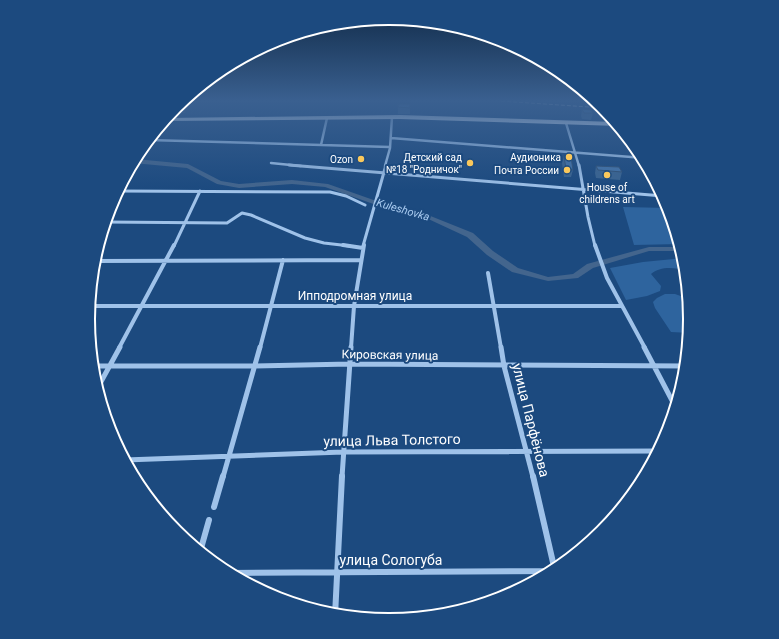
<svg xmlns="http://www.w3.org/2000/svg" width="779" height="639" viewBox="0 0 779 639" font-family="Roboto,sans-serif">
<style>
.green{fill:#2e649e}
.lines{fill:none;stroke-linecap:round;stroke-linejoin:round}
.river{fill:#43658d;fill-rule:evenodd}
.minor-far4{stroke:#9fc2e9;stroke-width:2.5}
.minor-far3{stroke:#9fc2e9;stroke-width:3}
.minor-far2{stroke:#9fc2e9;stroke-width:4}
.minor-far1{stroke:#9fc2e9;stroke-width:5}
.minor{stroke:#9fc2e9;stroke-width:6}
.primary{fill:#e2eefe;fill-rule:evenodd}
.rail{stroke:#fff;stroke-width:1;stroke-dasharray:4 2;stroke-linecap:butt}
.wall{fill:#3a6491}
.shaded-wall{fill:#305176}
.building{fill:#4474a9;stroke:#305176}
.poi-dot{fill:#fac85c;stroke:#1c4a7f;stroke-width:1.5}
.labels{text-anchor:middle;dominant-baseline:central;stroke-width:4;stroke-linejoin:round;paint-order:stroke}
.far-poi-label{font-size:10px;fill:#fff;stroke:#1c4a7f;text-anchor:end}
.far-water-label{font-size:11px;font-style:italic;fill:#aaccf1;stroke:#1c4a7f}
.street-label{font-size:12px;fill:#fff;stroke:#1c4a7f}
.near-street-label{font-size:14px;fill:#fff;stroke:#1c4a7f}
.rim{fill:none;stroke:#fff;stroke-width:2}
</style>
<rect width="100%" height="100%" fill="#1c4a7f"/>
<path class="green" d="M664,203L668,204L680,244L634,245L623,207L668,208Z
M684,258L686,271C675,267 660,266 651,274L661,286L660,291L647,296L626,300L610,268L643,262Z
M665,294H675L689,299L691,320L690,333L671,332L655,308L653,302L657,298Z"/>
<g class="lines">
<path class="river" d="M135,159L188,164L221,181L239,184L292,180L328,184L385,204L428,215L473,233L493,251L518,268L548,277L573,274L587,264L649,247H681L682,251H649L593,268L578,278L548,281L512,272L487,255L467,237L424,217L382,207L325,187L292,184L239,188L217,184L187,168L133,163Z"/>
<path class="minor-far4" d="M566,123L579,166
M391,138L644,158
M149,140L390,147
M321,145L327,118
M271,163L301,166
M385,166L390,148L392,117"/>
<path class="minor-far3" d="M289,165L663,196
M579,165L588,217L595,246
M118,191L330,192L346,196L365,205
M105,222L227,223L242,213L251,215L305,238L324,243L350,246
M174,246L200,191
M363,246L386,165"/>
<path class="minor-far2" d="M343,245L363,248
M595,245L607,278L645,348
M94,261L361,260
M488,273L501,348
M89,306H621
M119,348L174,245
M260,348L283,260
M351,348L354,306L364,245"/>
<path class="minor-far1" d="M501,347L504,366L533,477
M644,347L676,408
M93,366H255L350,364L686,366
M97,389L120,347
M125,460L343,452L659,451
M223,477L260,347
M342,477L351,347"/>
<path class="minor" d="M533,476L555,571
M214,507L223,476
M200,552L209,520
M227,573L555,571
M335,616L342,476"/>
<path class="primary" d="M400,115L616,122L619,126L400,119L164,121L167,118Z"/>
<path class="rail" d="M501,101L604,108"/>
</g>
<path class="wall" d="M398,104H410V114H398Z
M188,108L185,113H180L179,111Z
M582,109L593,113L591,120L582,119L581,116Z
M564,156L573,170L571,177H564L562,163Z
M596,166L622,172L620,180L596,178L595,173Z"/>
<path class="shaded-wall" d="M188,106V108L185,113V111Z"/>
<path class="building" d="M398,104H410V108L398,107Z
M188,106L185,111H179L182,107Z
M582,109L591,110L593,113H584Z
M564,156L571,157L573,170L566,169Z
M596,166L619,167L622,172L598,170Z"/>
<linearGradient id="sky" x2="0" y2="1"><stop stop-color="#0f2946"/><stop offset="0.53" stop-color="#3a6090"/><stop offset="1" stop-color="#3a6090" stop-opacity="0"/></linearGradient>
<rect width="779" height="190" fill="url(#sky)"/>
<g class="poi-dot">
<circle cx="569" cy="157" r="4"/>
<circle cx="361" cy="159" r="4"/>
<circle cx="470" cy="163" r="4"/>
<circle cx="567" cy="170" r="4"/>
<circle cx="607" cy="175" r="4"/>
</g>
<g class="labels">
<g class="far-poi-label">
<text x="462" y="157">Детский сад<tspan x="462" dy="12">№18 "Родничок"</tspan></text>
<text x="561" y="157">Аудионика</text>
<text x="353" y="159">Ozon</text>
<text x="559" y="170">Почта России</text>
<text x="607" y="187" text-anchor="middle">House of<tspan x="607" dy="12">childrens art</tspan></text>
</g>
<g class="far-water-label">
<text transform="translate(403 210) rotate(16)">Kuleshovka</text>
</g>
<g class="street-label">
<text x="355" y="296">Ипподромная улица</text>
<text transform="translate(390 355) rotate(1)">Кировская улица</text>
</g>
<g class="near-street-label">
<text transform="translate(531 420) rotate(76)">улица Парфёнова</text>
<text transform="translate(392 440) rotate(-1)">улица Льва Толстого</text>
<text x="391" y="560">улица Сологуба</text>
</g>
</g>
<path d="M0 0H779V639H0ZM95 319a294 294 0 1 1 588 0a294 294 0 1 1-588 0Z" fill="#1c4a7f" fill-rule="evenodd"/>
<path class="rim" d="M95 319a294 294 0 1 1 588 0a294 294 0 1 1-588 0Z"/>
</svg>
